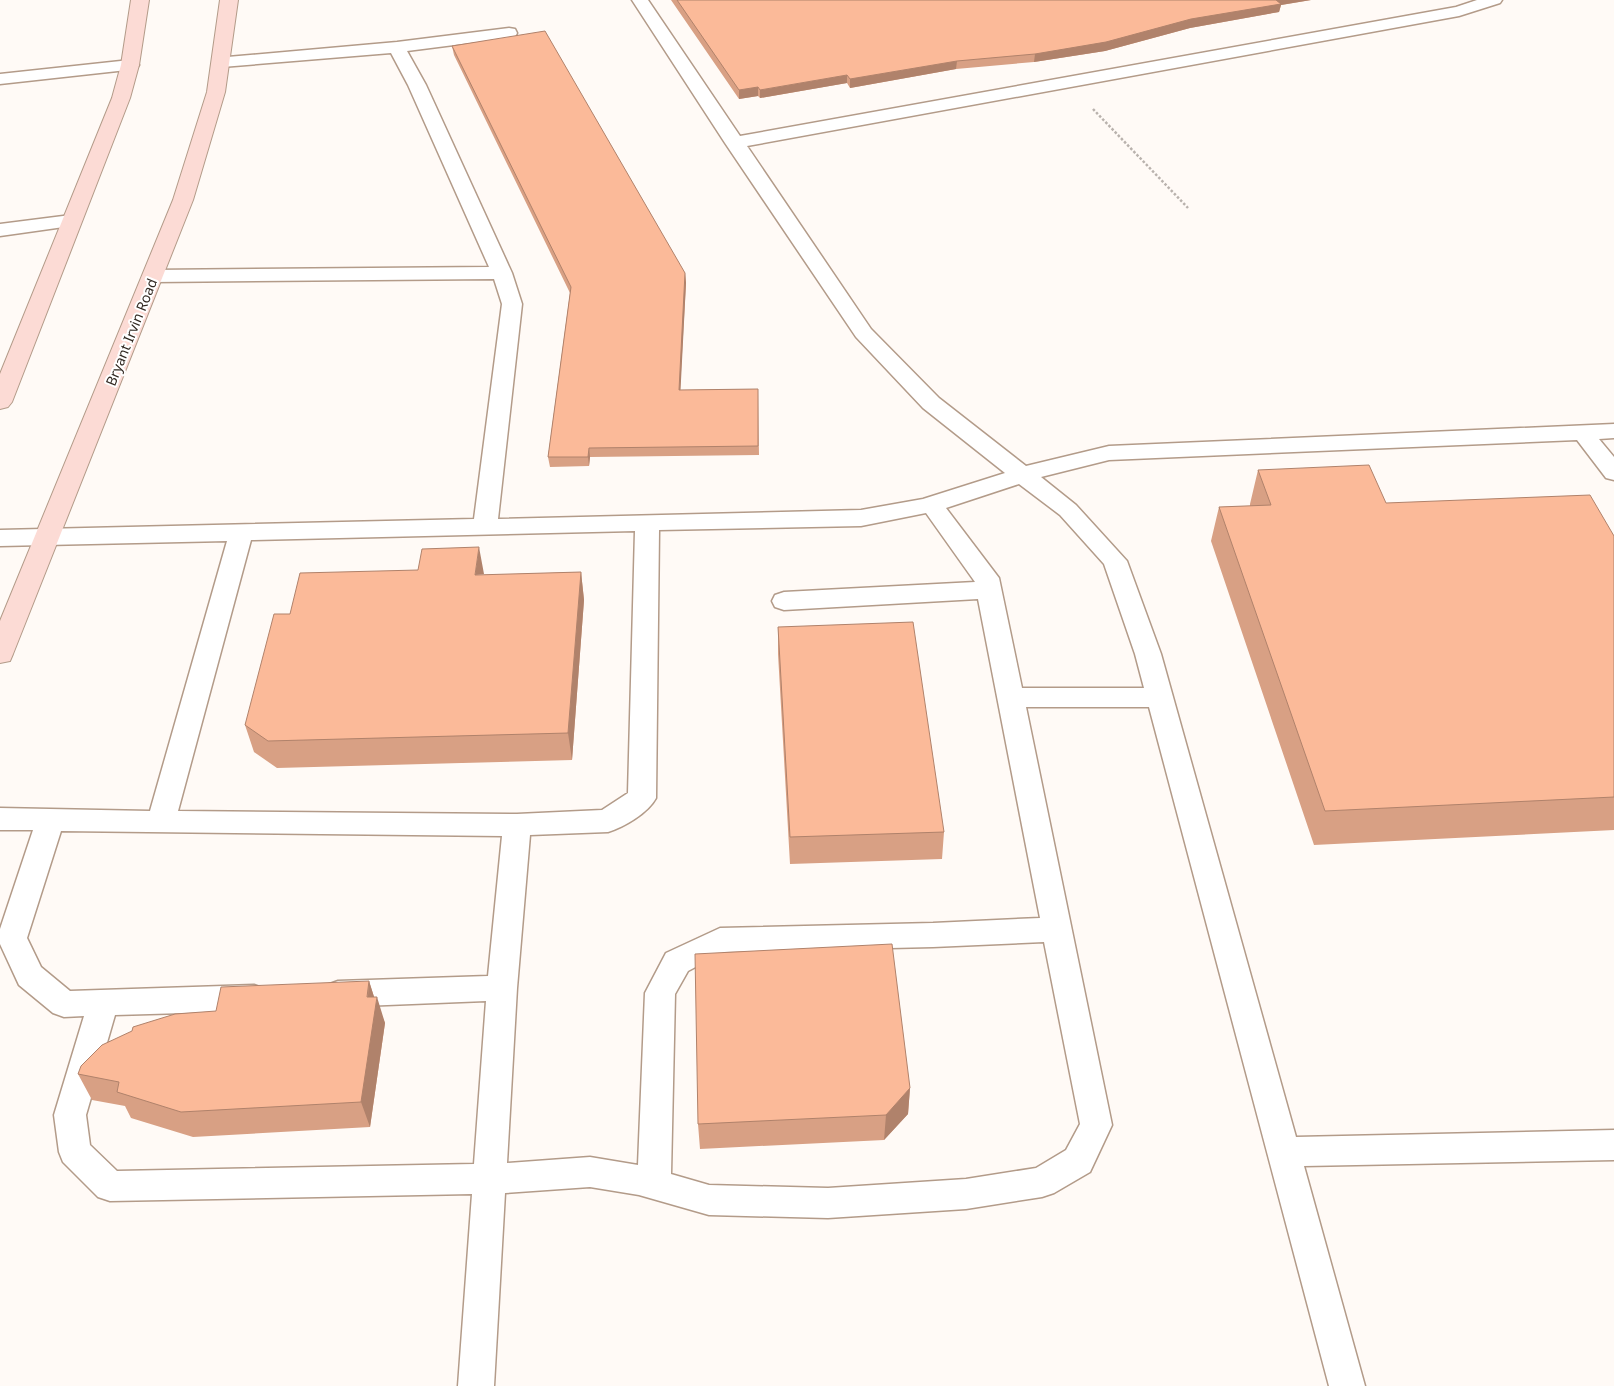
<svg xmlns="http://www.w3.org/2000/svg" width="1614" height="1386" viewBox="0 0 1614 1386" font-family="'Noto Sans',sans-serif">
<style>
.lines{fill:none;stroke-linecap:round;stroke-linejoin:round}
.service-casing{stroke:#b39b89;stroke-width:3}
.secondary-casing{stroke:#b39b89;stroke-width:2}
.path{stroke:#b9b2ad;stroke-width:2.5;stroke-dasharray:2.5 2;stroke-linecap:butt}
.service{fill:#fff;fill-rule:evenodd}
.secondary{fill:#fcdbd5;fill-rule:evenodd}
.wall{fill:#d8a084}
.shaded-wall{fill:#b0826b}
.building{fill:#fbba99;stroke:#b0826b}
.labels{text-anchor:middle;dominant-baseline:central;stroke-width:4;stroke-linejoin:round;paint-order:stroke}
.street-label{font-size:14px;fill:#312821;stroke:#fff}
</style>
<rect width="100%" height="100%" fill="#fffaf6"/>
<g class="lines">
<g class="service-casing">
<path id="service" d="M632,0H648L740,136L1456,7L1477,0H1502L1500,3L1459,16L747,146L871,329L939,398L1026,466L1109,446L1614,424V438L1599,439L1614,457V480L1606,478L1577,440L1109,460L1041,477L1076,505L1127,561L1161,654L1296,1137L1614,1130V1160L1304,1166L1365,1386H1329L1149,707H1026L1112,1125L1090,1172L1054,1193L1042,1197L966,1209L828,1218L709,1215L639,1195L590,1187L505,1193L494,1386H458L472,1194L110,1201L98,1197L63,1162L59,1152L54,1115L84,1016L64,1017L53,1013L19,985L0,944V929L33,830H0V808L150,811L227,541L0,546V530L474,519L502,304L494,279L153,282L146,280L143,276L146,272L153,270L489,267L408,85L391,53L222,67L216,66L213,62L216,58L397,42L509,28L515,29L517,33L515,37L509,38L407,51L426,85L512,273L522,304L498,519L861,510L923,499L1005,473L923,408L856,337L725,143ZM1019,484L1060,515L1104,564L1135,654L1144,688H1022L999,578L946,508ZM926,513L975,582L784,592L775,595L772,601L775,607L784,610L978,599L1040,918L933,923L720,928L666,953L645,993L638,1165L590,1157L507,1163L517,988L530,835L608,832C624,827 648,813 656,798L659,530L861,526ZM635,531L628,793L602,810L517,814L178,811L251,540ZM61,831L502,836L488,976L338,981L327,985L323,994L327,1003L338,1007L486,1001L474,1164L117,1171L90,1145L86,1115L115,1015L254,1011L265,1007L269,998L265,989L254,985L70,991L41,967L27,938ZM1044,942L1080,1124L1066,1150L1036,1168L966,1179L828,1188L709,1185L671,1174L675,994L688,971L724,952L933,947Z
M130,60L136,61L139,65L136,69L0,84V74Z
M71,215L78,217L81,221L78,225L0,236V224Z"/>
</g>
<g class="secondary-casing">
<path id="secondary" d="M131,0H149L139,65L130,98L12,402L8,407L0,409V374L112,98L121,65Z
M220,0H238L225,92L193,200L13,654L10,661L0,663V621L173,200L207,92Z"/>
</g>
<path class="path" d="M1093,109L1188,208"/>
<use href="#service" class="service"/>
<use href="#secondary" class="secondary"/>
</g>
<path class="wall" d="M671,0H1311L1281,5L1279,12L1190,28L1105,51L1034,62L956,69L850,88L847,83L760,98L758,96L739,99Z
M452,46L685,273L686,283L680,390L758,389L759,455L590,457L589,466L550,467L548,457L570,293L454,55Z
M1258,470L1386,503L1614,536V830L1314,845L1211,541L1219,507L1250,506V504Z
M418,570L484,575L581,572L584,600L572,760L277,768L254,752L245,725L290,614Z
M778,627L944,832L942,859L790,864L778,654Z
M369,981L374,997L385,1023L370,1127L193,1137L131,1118L125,1106L92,1100L78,1074Z
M910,1088L908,1114L884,1140L700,1149L698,1124Z"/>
<path class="shaded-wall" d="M1274,0H1311L1281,5L1279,12L1190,28L1105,51L1034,62L1035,54Z
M957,61L956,69L850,88V79Z
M847,75V83L760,98V90Z
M758,87V96L739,99V90Z
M685,273L686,283L680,400L679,390Z
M589,448L590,457L589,466L588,457Z
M479,547L484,574L475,575Z
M581,572L584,600L572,760L568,733Z
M369,981L376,1003L377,997L385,1023L370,1127L361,1102Z
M910,1088L908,1114L884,1140L886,1115Z"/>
<path class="building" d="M677,0H1276L1281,4L1191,19L1106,42L1035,54L957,61L850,79L847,75L760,90L758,87L739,90Z
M545,31L685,273L679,390L758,389V446L589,448L588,457H548L571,287L452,46Z
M1369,465L1386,503L1590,495L1614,536V797L1325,811L1219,507L1271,505L1258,470Z
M479,547L475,575L581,572L568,733L268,741L245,725L274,614H290L300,573L418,570L422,549Z
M913,622L944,832L790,837L778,627Z
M892,944L910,1088L886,1115L698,1124L695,954Z
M369,981L367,997H377L361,1102L181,1112L117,1092L119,1082L78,1074L81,1066L102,1045L132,1031L133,1027L175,1014L216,1011L221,987Z"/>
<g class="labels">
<g class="street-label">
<text transform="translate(131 332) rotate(-68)">Bryant Irvin Road</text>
</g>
</g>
</svg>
